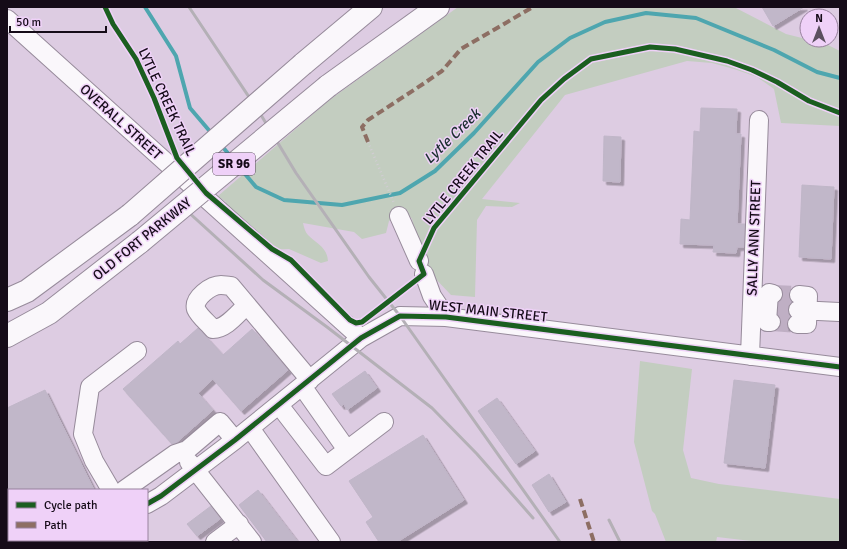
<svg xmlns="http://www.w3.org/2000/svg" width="847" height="549" viewBox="0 0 847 549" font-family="Signika,sans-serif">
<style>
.green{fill:#c3cdc0}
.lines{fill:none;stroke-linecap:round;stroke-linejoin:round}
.stream{stroke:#4ea6af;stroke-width:4}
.building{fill:#c1b7c9;stroke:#c0b6c8;filter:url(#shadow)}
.minor-tunnel{stroke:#bfafc4;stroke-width:18;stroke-dasharray:18 9;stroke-linecap:butt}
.minor-casing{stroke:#978b9b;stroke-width:20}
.major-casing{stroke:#978b9b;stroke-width:24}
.path{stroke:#d1cdd3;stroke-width:2.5;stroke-dasharray:1 3;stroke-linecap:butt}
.minor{stroke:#faf7fb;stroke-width:18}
.major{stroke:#faf7fb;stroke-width:22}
.rail{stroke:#b4b0b6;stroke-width:3}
.major-bridge-casing{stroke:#978b9b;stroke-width:24;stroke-linecap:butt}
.major-bridge{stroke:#faf7fb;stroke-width:22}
.quiet{stroke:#8d6e63;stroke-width:4;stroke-dasharray:8 4;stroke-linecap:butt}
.cycleway-casing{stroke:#efd1f8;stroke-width:8}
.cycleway{stroke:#1b5e20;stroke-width:5}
.labels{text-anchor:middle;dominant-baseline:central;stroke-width:3;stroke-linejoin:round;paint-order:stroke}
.shield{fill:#efd1f8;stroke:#56465b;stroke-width:1}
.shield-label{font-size:13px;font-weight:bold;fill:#150b18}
.street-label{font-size:14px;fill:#150b18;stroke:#efd1f8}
.water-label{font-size:15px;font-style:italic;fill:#1b2f30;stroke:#efd1f8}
</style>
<defs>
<filter id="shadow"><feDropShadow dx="3.5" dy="3.5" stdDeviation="0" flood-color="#0004"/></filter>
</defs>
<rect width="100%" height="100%" fill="#ddcce2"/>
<path class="green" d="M458,7H734L786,34L826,44L840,51V126L781,123L774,89L757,77L734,69L712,63L687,61L565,95L482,199L520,203L512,207L486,206L477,220L475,297L451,295L432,275L424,263L415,237L412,219L405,211L389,221L386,233L362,239L354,232L303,223C304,227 305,232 308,235C317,244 327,247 328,261L321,263L289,249L254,250L226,225V202L218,196L328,101Z
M640,361L692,369L683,450L691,478L719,484L840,499V542H760L717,537L716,542H666L655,514L652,511L634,442Z"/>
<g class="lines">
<path class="stream" d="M145,7L176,56L190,108L213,135
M221,145L232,158
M240,168L256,187L284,200L342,205L400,193L435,171L474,133L538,62L570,38L605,22L646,13L696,18L774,50L817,72L840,78"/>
</g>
<path class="building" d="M762,7H804L773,26Z
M701,108L737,109L736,134H741L737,224H745L744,247H737L736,253L713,252L714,245L680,244L681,219L690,220L694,131L700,132Z
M604,136L621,137L620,182L603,181Z
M802,185L834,187L831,259L799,257Z
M783,291H790L789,299L792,302L788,309L790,316L787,324V328L780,327L781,322L778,315L779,302L783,297Z
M198,328L223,355L252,329L288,370L241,411L213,379L198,393L213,410L176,443L172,444L123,389L178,341L180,344Z
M365,371L377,388L347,410L344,404L341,406L332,394Z
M734,380L775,385L765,468L724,463Z
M45,390L94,490H7V408Z
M497,398L535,451L516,464L478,411Z
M423,435L464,500L397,542H379L366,522L373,517L349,481Z
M549,474L566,502L549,512L532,485Z
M258,490L298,542H267L239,505Z
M211,506L220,519L197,536L187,524Z"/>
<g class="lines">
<path class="minor-tunnel" d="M773,294L799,295
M772,308L798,310
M771,322L797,324"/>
<g class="minor-casing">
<path id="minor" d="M7,19L361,338
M399,216L419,261
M424,274L432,296L446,317
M247,305C237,314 226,329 213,329C208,323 199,316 196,309C193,298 211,285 221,285C224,285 227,286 231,286L310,380
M798,310L839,312
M771,322H767L769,293L773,294
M797,324H807L808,296L799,295
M750,356L759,120
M302,386L347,450
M279,405L326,466L384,422
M250,428L331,542
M189,462L252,542
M111,490L94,461L83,434L90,387L137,351
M124,490L175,454L187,450L220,422L235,440
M147,504L161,496L235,440L361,338L400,316L446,317L840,367
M127,540L128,542
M53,542L60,540
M215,542L239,524"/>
</g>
<g class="major-casing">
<path id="major" d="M303,64L371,7
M328,86L438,7
M7,300L27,291L130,215
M7,336L49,313L140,242"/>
</g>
<path class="path" d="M368,142L394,203"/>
<use href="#minor" class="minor"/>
<use href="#major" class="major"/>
<path class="rail" d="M189,7L261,115L296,173L369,277L400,316L560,542
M175,200L263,280L327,327L432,408L477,454L533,518
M609,520L620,542"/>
<g class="major-bridge-casing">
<path id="major-bridge" d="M130,215L303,64
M140,242L328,86"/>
</g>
<use href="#major-bridge" class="major-bridge"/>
<path class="quiet" d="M368,142L362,127L368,120L423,84L442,71L461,49L533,7
M580,499L594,542"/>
<g class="cycleway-casing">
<path id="cycleway" d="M105,7L113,24L136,59L154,98L177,158L206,193L272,249L291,260L350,320L356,323L362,322L424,274L419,261L434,228L541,100L564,79L591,59L650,47L675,49L727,61L752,70L777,82L809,101L840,113
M147,504L161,496L235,440L361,338L400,316L446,317L840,367"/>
</g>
<use href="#cycleway" class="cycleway"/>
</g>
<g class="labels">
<rect class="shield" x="213" y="153" width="42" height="22" rx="3"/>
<g class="shield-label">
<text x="234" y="164">SR 96</text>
</g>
<g class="street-label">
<text transform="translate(167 102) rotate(65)">LYTLE CREEK TRAIL</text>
<text transform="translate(121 122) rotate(42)">OVERALL STREET</text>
<text transform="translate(463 177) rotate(-51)">LYTLE CREEK TRAIL</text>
<text transform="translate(754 238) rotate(-88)">SALLY ANN STREET</text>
<text transform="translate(142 239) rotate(-39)">OLD FORT PARKWAY</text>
<text transform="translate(488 311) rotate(6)">WEST MAIN STREET</text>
</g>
<g class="water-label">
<text transform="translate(452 136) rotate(-44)">Lytle Creek</text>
</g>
</g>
<rect width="847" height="549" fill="none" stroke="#150b18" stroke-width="16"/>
<rect x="8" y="489" width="140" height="52" fill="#efd1f8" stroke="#98829e"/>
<rect x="16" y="502" width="20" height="6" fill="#1b5e20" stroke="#98829e"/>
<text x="44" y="509" font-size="12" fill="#150b18">Cycle path</text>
<rect x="16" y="522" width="20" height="6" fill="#8d6e63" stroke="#98829e"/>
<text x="44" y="529" font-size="12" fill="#150b18">Path</text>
<g transform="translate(819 28)"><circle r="19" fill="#efd1f8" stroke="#98829e"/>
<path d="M0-3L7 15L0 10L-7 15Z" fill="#5b4f5f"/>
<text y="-6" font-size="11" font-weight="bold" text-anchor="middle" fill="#150b18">N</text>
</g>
<path d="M10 26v6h96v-6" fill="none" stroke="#150b18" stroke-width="2"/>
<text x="16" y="26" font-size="12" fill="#150b18" stroke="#efd1f8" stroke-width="3" paint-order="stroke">50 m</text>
</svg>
